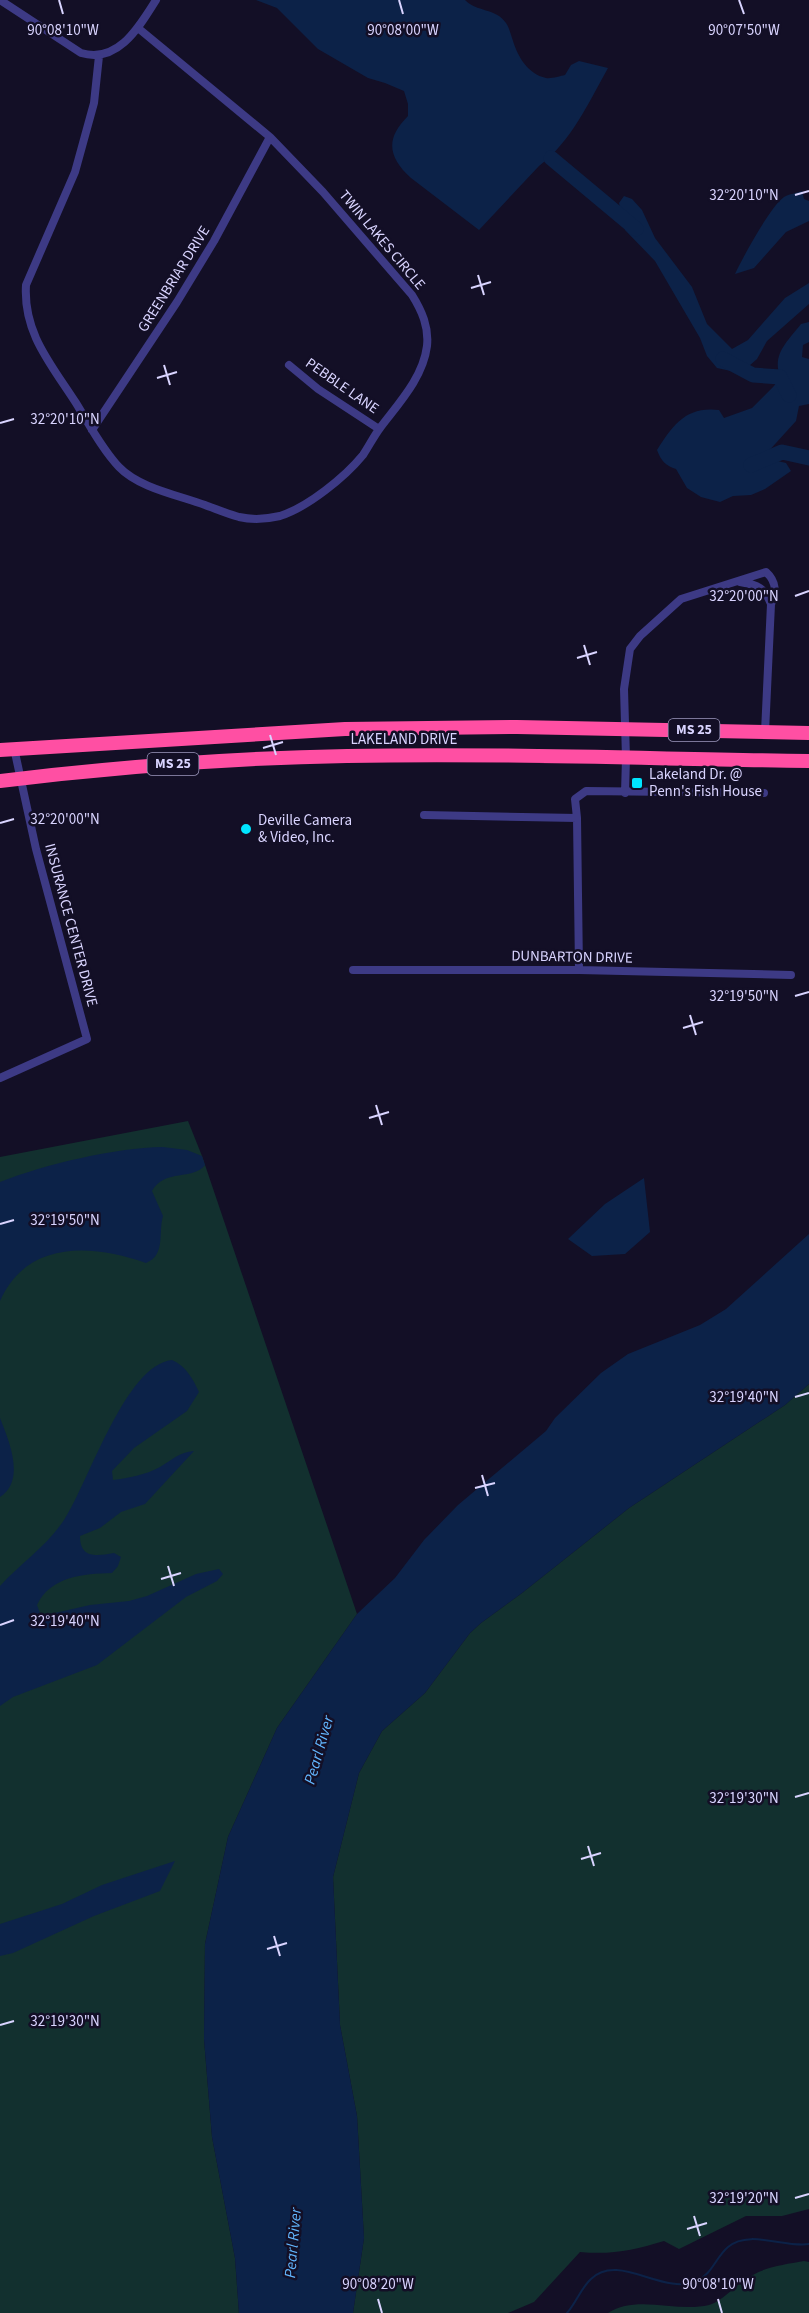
<svg xmlns="http://www.w3.org/2000/svg" width="809" height="2313" viewBox="0 0 809 2313" font-family="'Source Sans 3',sans-serif">
<style>
.green{fill:#12302f}
.water{fill:#0c2248}
.lines{fill:none;stroke-linecap:round;stroke-linejoin:round}
.stream{stroke:#0c2248;stroke-width:2}
.river{stroke:#0c2248;stroke-width:15}
.street{stroke:#3d3a85;stroke-width:8}
.highway{stroke:#ff4fa3;stroke-width:14}
.ticks{fill:none;stroke:#d9d4ff;stroke-width:2}
.poi-dot{fill:#00e5ff;stroke:#130f26;stroke-width:2}
.labels{text-anchor:middle;dominant-baseline:central;stroke-width:5;stroke-linejoin:round;paint-order:stroke}
.shield{fill:#130f26;stroke:#9e99be;stroke-width:1.5}
.shield-label{font-size:14px;font-weight:bold;fill:#d9d4ff}
.street-label{font-size:15px;fill:#d9d4ff;stroke:#130f26}
.poi-label{font-size:15px;fill:#d9d4ff;stroke:#130f26;text-anchor:start}
.water-label{font-size:16px;font-style:italic;fill:#62b6ff;stroke:#130f26}
.ticks-label{font-size:15px;text-anchor:middle;fill:#d9d4ff;stroke:#130f26;stroke-width:5;stroke-linejoin:round;paint-order:stroke}
</style>
<rect width="100%" height="100%" fill="#130f26"/>
<path class="green" d="M188,1121L202,1156L357,1614L277,1728L228,1837L205,1944L204,2039L212,2137L235,2258L239,2313H0V1157Z
M809,1384V2209L782,2216H746L679,2249L664,2241C634,2250 612,2255 580,2252L534,2302L508,2313H353L364,2238L357,2116L340,2025L333,1877L359,1773L382,1731L425,1693L470,1633L481,1623L522,1593L629,1508L785,1405Z
M804,2261L809,2262V2313H608C637,2294 677,2313 709,2305C721,2302 733,2288 743,2281C762,2267 782,2265 804,2261Z"/>
<path class="water" d="M256,0H465C476,12 496,8 506,23C509,27 511,35 513,41C518,57 528,74 546,78C551,79 560,76 565,75L571,65L579,61L608,68C589,102 571,142 539,166L479,230L411,178C387,156 386,138 408,116V104L404,91L385,83L368,78L318,49L277,8Z
M802,191L804,199L809,201V221L786,232L754,268L735,274C743,257 770,207 784,197C789,194 797,193 802,191Z
M624,196L632,199L642,210L655,238L692,287L707,324L732,349L748,340L785,298L809,283V304L767,341L757,359L749,366L731,371L717,368L707,356L700,338L655,261L625,230L619,203Z
M809,322V342L803,345L802,357L809,359V404L799,406L796,421L766,454L769,459L786,463L791,471L765,489L751,495L733,496L720,502L701,497L687,488L676,469C666,466 661,461 657,450C673,425 686,406 719,410L724,418L752,408L774,386L780,377C772,354 787,342 801,324Z
M163,1147L187,1150L202,1156L205,1165C193,1181 165,1168 152,1191L163,1216C158,1233 166,1255 146,1263C92,1244 27,1240 0,1301V1182C46,1164 114,1148 163,1147Z
M644,1178L650,1232L625,1254L592,1256L568,1239L605,1204Z
M809,1234V1384L785,1405L629,1508L522,1593L481,1623L470,1633L425,1693L382,1731L359,1773L333,1877L340,2025L357,2116L364,2238L353,2313H239L235,2258L212,2137L204,2039L205,1944L228,1837L277,1728L357,1614L395,1578L424,1540L458,1505L546,1431L555,1418L601,1373L628,1354L700,1325L726,1309Z
M172,1360C186,1366 193,1379 199,1392L187,1411L134,1448L112,1471L113,1480C129,1478 145,1475 160,1467C172,1460 179,1452 194,1451L145,1504L121,1512L100,1528L80,1536C80,1559 97,1556 114,1553L121,1557L118,1566L112,1573C83,1574 51,1576 37,1605L40,1613L46,1615L90,1605L129,1601L147,1596L196,1574L219,1569L223,1574L217,1581L186,1597L97,1665L13,1697L0,1706V1586C21,1563 47,1546 64,1520C89,1482 125,1365 172,1360Z
M0,1418C9,1441 26,1480 0,1497Z
M175,1861L160,1891L94,1916L13,1953L0,1956V1924L62,1904L102,1885Z"/>
<g class="lines">
<path class="stream" d="M567,2313C576,2303 581,2288 591,2279C619,2252 663,2296 697,2281C712,2274 716,2257 728,2247C749,2229 785,2248 809,2244"/>
<path class="river" d="M551,158L636,229
M723,359L753,375L780,377L789,395
M751,465L782,452L809,458"/>
<path class="street" d="M0,0L81,53C118,64 139,27 156,0
M99,56L94,103L75,172L26,285C23,333 51,364 76,403C89,424 102,449 119,467C139,488 178,495 205,505C216,509 228,514 239,517C252,520 267,519 280,516C308,507 345,477 363,455C369,446 374,436 380,428C398,404 423,378 427,346C429,327 422,311 412,295L323,192L270,137L138,28
M289,365L318,389L379,429
M92,430L177,302L214,241L270,137
M740,582C758,585 764,587 771,604
M625,793L626,758L624,689L630,649L640,636L681,599L766,572C776,581 777,593 771,604L765,732
M424,815L577,818L575,799L586,791L764,793
M577,818L579,970
M353,970H579L791,975
M0,1078L87,1039L36,849L14,748"/>
<path class="highway" d="M0,750L345,729L517,727L809,733
M0,781C115,767 231,758 347,756C501,753 655,759 809,761"/>
</g>
<path class="ticks" d="M59,0L63,14M399,0L403,14M739,0L744,14M795,195L809,191M478,275L484,295M471,288L491,282M164,365L170,385M157,378L177,372M0,423L14,419M795,596L809,591M584,645L590,665M577,658L597,652M270,735L276,755M263,748L283,742M0,823L14,819M795,996L809,992M690,1015L696,1035M683,1028L703,1022M376,1105L382,1125M369,1118L389,1112M0,1224L14,1220M795,1397L809,1393M482,1475L488,1496M475,1488L495,1483M168,1566L174,1586M161,1579L181,1573M0,1625L14,1620M795,1797L809,1793M588,1846L594,1866M581,1859L601,1853M274,1936L280,1956M267,1949L287,1943M0,2025L14,2021M795,2198L809,2194M694,2216L700,2236M687,2229L707,2223M378,2299L382,2313M718,2299L722,2313"/>
<g class="poi-dot">
<rect x="631" y="777" width="12" height="12" rx="3"/>
<circle cx="246" cy="829" r="6"/>
</g>
<g class="labels">
<g class="shield">
<rect x="668.5" y="719" width="51" height="22" rx="4.5"/>
<rect x="147.5" y="753" width="51" height="22" rx="4.5"/>
</g>
<g class="shield-label">
<text x="694" y="730">MS 25</text>
<text x="173" y="764">MS 25</text>
</g>
<g class="street-label">
<text transform="translate(382 240) rotate(50)">TWIN LAKES CIRCLE</text>
<text transform="translate(174 279) rotate(-58)">GREENBRIAR DRIVE</text>
<text transform="translate(342 386) rotate(35)">PEBBLE LANE</text>
<text x="404" y="739">LAKELAND DRIVE</text>
<text transform="translate(71 925) rotate(75)">INSURANCE CENTER DRIVE</text>
<text transform="translate(572 957) rotate(1)">DUNBARTON DRIVE</text>
</g>
<g class="poi-label">
<text x="649" y="774">Lakeland Dr. @<tspan x="649" dy="17">Penn's Fish House</tspan></text>
<text x="258" y="820">Deville Camera<tspan x="258" dy="17">&amp; Video, Inc.</tspan></text>
</g>
<g class="water-label">
<text transform="translate(319 1750) rotate(-74)">Pearl River</text>
<text transform="translate(293 2243) rotate(-85)">Pearl River</text>
</g>
</g>
<g class="ticks-label">
<text x="63" y="35">90°08'10"W</text>
<text x="403" y="35">90°08'00"W</text>
<text x="744" y="35">90°07'50"W</text>
<text x="744" y="200">32°20'10"N</text>
<text x="65" y="424">32°20'10"N</text>
<text x="744" y="601">32°20'00"N</text>
<text x="65" y="824">32°20'00"N</text>
<text x="744" y="1001">32°19'50"N</text>
<text x="65" y="1225">32°19'50"N</text>
<text x="744" y="1402">32°19'40"N</text>
<text x="65" y="1626">32°19'40"N</text>
<text x="744" y="1803">32°19'30"N</text>
<text x="65" y="2026">32°19'30"N</text>
<text x="744" y="2203">32°19'20"N</text>
<text x="378" y="2289">90°08'20"W</text>
<text x="718" y="2289">90°08'10"W</text>
</g>
</svg>
